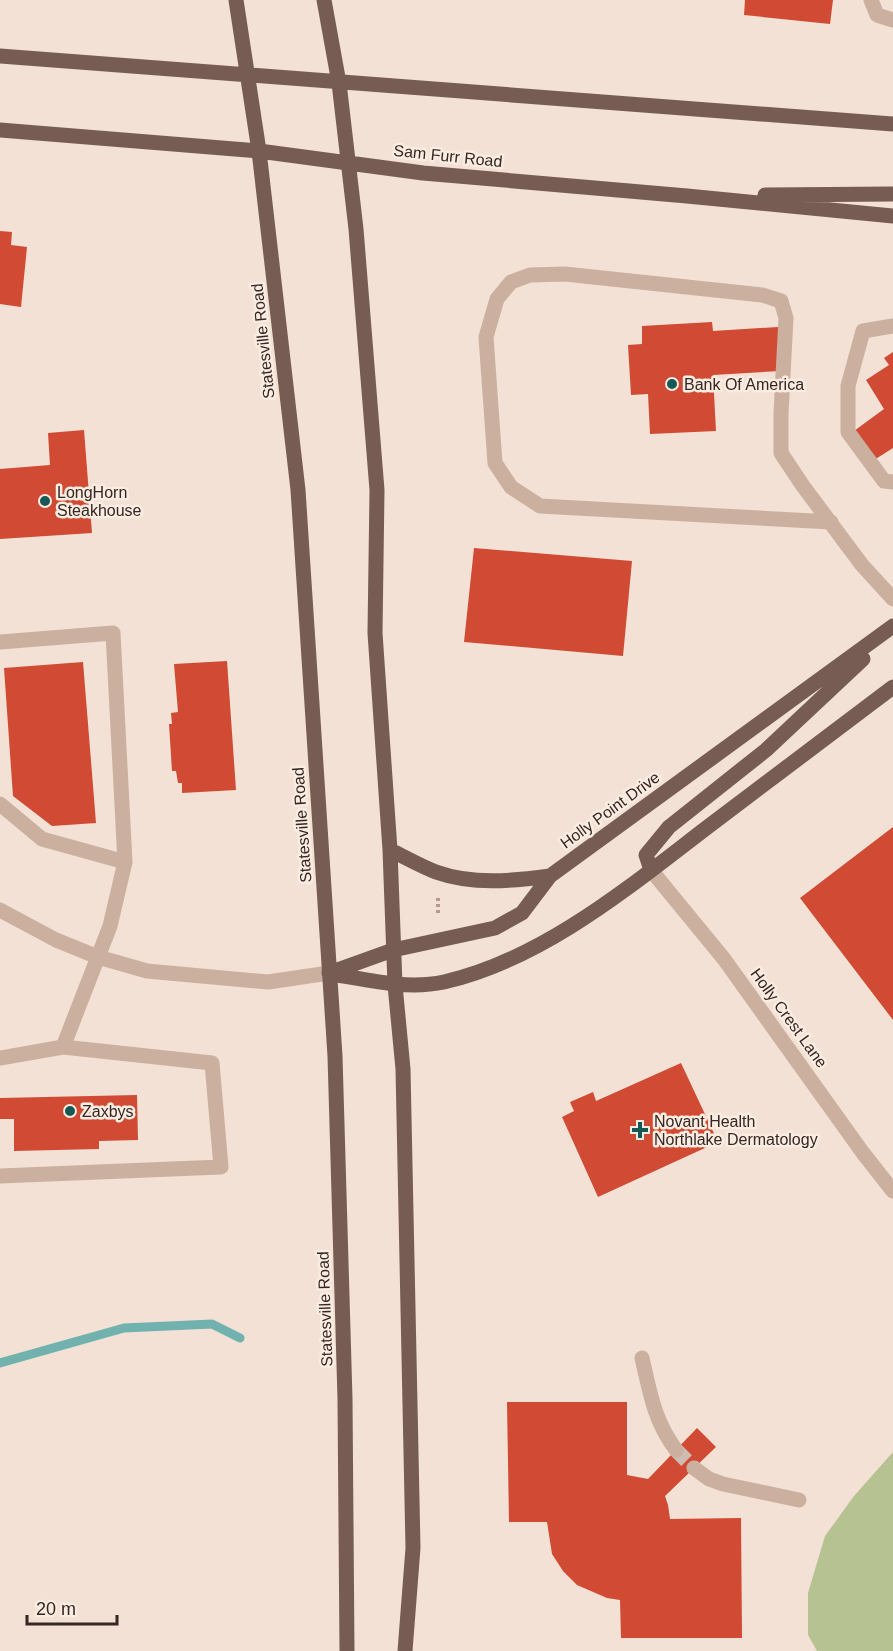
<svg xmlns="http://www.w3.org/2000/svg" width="893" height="1651" viewBox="0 0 893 1651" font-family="Arial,sans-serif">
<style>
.green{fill:#b7c293}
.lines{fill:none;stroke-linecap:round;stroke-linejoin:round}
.stream{stroke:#71b2ae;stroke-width:9}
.building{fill:#d14a33}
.minor-tunnel{stroke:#ccbcb1;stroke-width:15;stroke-dasharray:15 8;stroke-linecap:butt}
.path{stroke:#b7998a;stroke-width:4;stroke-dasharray:3 3;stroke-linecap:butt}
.minor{stroke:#cbaf9f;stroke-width:15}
.major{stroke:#775c53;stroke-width:15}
.poi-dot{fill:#165856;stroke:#faece0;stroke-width:2}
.labels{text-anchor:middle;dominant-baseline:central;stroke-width:5;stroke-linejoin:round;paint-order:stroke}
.street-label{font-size:16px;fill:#342724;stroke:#faece0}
.poi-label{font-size:16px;fill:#342724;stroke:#faece0;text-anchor:start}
</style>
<rect width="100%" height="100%" fill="#f2e1d4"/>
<path class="green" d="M893,1452V1651H817L808,1635V1593L825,1536L854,1496Z"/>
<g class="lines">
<path class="stream" d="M0,1363L124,1328L212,1324L240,1338"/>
</g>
<path class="building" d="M745,0H833L830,24L744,15Z
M0,231L12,232L11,245L27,247L21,307L0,304Z
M712,322L713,331L778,327L780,371L713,375L716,431L650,434L648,394L631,395L628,345L642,344V326Z
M893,352V448L874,460L854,431L884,409L866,380L889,365L884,358Z
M84,430L92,533L0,539V469L50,465L48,433Z
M474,548L632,561L623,656L464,642Z
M227,661L236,790L182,793V783H178L176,771H172L169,724H172L171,713L178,712L174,664Z
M83,662L96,823L52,826L13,796L4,668Z
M893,827V1020L800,898Z
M681,1063L718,1142L598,1197L562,1117L574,1111L570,1102L593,1092L596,1101Z
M137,1095L138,1140L99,1141V1149L14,1151V1119H0V1098Z
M507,1402H627V1475L648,1479L697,1428L716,1447L665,1496L668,1505L670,1519L741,1518L742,1638H621L620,1600L607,1598L577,1585L563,1571L552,1554L547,1522H509Z"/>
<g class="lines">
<path class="minor-tunnel" d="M676,1450L694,1468"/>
<path class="path" d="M438,898V914"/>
<path class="minor" d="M871,0L877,15L893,20
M893,326L863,331L848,386V432L884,481L893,482
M831,522L540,506L511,487L495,463L486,337L497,299L511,282L530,275L565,274L762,295L781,301L786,318L781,413V453L803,486L862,565L893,599
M0,642L113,633L125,862
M0,804L42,839L125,862L110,926L63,1047
M651,870L724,959L863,1153L893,1191
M0,910L56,940L98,957L147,971L268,982L329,973
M0,1058L63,1047L212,1063L221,1167L0,1176
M642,1358C650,1392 654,1421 676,1450
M694,1468L709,1479L723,1484L799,1500"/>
<path class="major" d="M236,0L259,151L298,490L335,1056L345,1399L347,1651
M324,0L339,83L356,229L377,490L375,633L390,850L395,985L403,1069L413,1548L405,1651
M0,56L893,124
M0,130L259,151L423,173L687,196L893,216
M765,195L893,194
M390,850C405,857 420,866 436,872C472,885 513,881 550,876
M651,870L646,855L669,827L766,750L863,659
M329,973L393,950L495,928L522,913L550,876L893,626
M332,974C369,980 407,990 444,982C541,960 628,888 705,829C768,782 830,734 893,687"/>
</g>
<g class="poi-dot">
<circle cx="672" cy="384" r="6"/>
<circle cx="45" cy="501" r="6"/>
<circle cx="70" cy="1111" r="6"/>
<path d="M637 1121h6v6h6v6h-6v6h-6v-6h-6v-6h6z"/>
</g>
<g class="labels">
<g class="street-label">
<text transform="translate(448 156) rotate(6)">Sam Furr Road</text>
<text transform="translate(263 341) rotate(-96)">Statesville Road</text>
<text transform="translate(610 810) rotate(-36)">Holly Point Drive</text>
<text transform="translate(302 825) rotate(-94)">Statesville Road</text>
<text transform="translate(789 1018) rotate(54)">Holly Crest Lane</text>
<text transform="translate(325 1309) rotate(-92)">Statesville Road</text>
</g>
<g class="poi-label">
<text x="684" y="384">Bank Of America</text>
<text x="57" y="492">LongHorn<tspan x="57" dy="18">Steakhouse</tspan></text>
<text x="82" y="1111">Zaxbys</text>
<text x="654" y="1121">Novant Health<tspan x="654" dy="18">Northlake Dermatology</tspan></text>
</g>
</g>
<path d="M27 1615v9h90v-9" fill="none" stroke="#342724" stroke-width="3"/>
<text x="36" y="1615" font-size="18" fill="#342724" stroke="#faece0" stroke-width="4.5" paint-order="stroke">20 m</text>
</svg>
